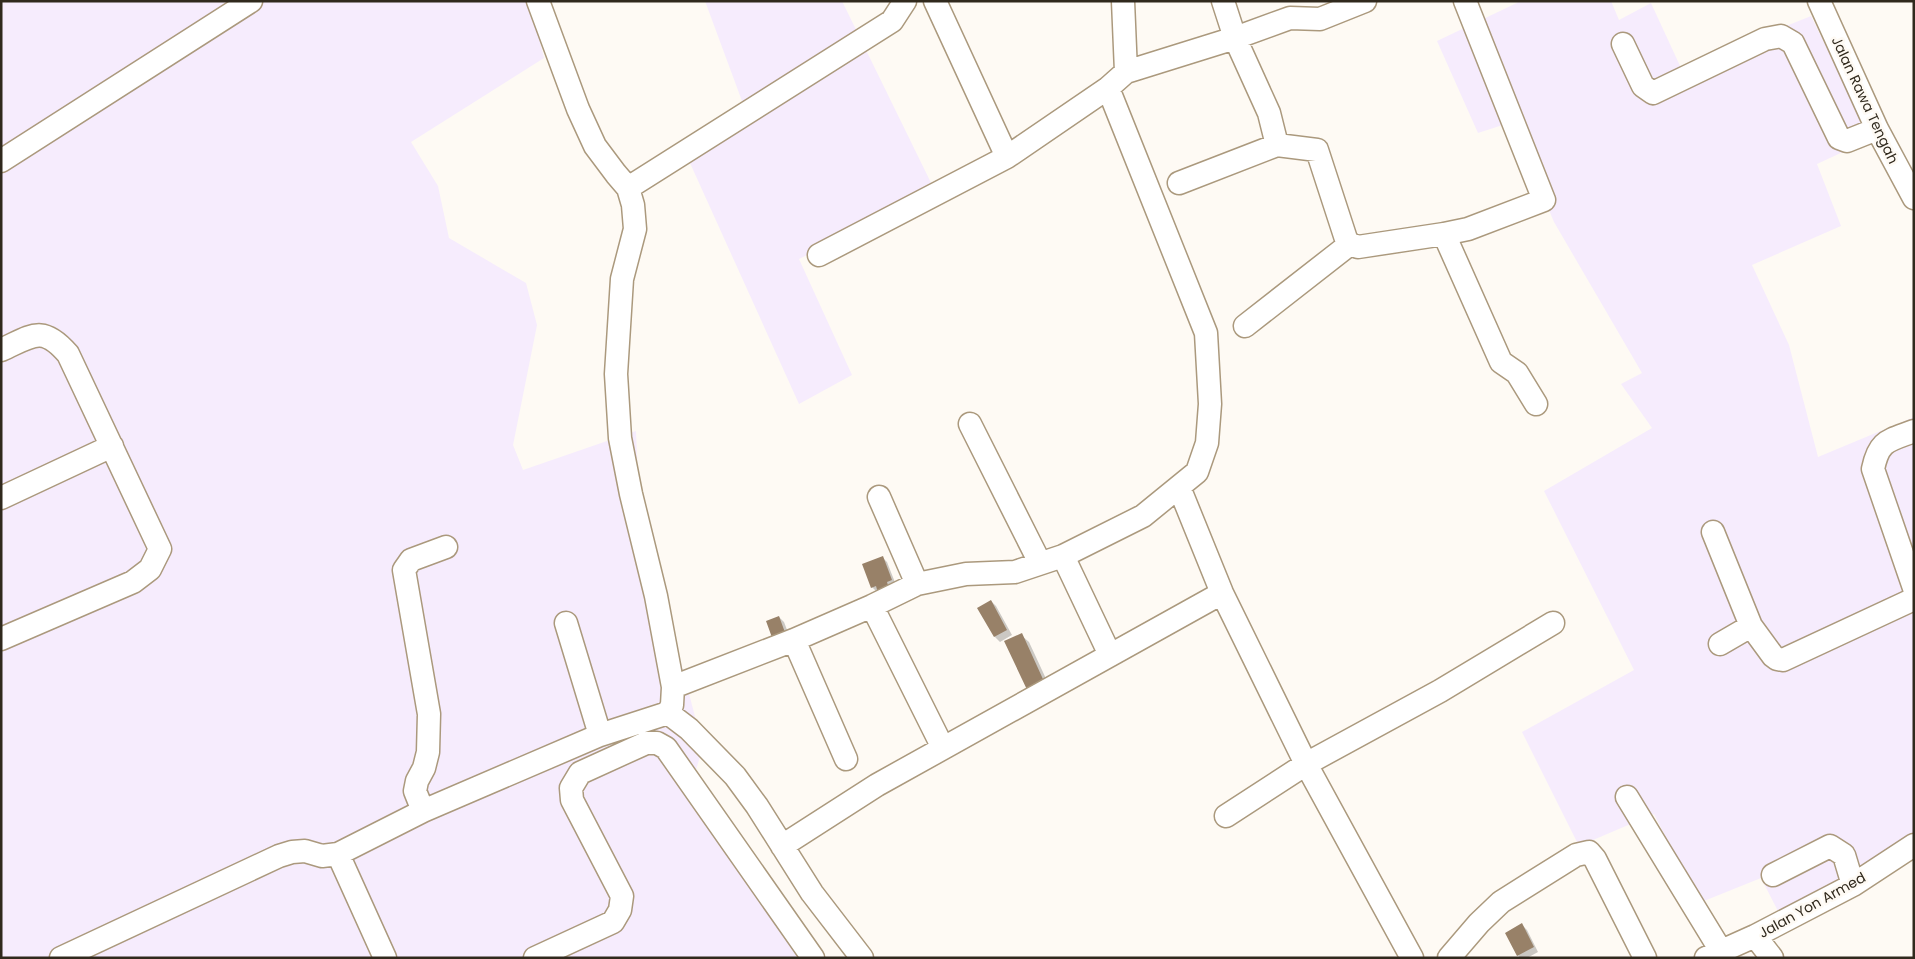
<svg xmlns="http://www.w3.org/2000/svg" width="1915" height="959" viewBox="0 0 1915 959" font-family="Poppins,sans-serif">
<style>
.industrial{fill:#f6ecfd}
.shadow{fill:#0003}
.building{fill:#988168}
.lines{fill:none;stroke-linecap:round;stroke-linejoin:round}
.minor-casing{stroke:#ab997d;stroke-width:25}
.minor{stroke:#fff;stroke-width:22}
.labels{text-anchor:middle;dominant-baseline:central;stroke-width:5;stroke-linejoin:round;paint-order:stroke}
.street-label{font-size:14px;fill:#30291d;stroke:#fefaf4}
</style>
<rect width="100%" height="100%" fill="#fefaf4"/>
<path class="industrial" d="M1,1H553L533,14L544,58L411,142L438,186L449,238L526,283L537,325L513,445L523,470L636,431L639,503L703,747L688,796L810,958H1Z
M705,1H842L935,191L799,259L852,375L799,404L690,163L749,120Z
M1521,1H1611L1619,20L1651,3L1681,68L1811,16L1871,139L1817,164L1841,226L1752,265L1789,345L1818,457L1914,417V835L1873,864L1779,913L1761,878L1699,903L1654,814L1579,846L1522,732L1634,670L1544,491L1652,428L1621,384L1642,373L1554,222L1512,122L1478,133L1437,41Z"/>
<path class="shadow" d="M882,557L887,562L896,585L877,592L872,587Z
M991,601L996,606L1012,635L1000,642L995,637Z
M779,617L784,622L792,643L768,621Z
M1021,635L1029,642L1054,696L1039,703Z
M1522,925L1527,930L1538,952L1527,958H1520L1518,955Z"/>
<path class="building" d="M883,556L892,580L887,582L889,589L878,593L876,586L871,588L862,564Z
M991,600L1007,630L994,637L977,608Z
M779,616L787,638L774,643L766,621Z
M1022,633L1047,688L1030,696L1004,641Z
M1522,923L1534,947L1517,956L1505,933Z"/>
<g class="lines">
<g class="minor-casing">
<path id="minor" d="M935,1L1007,157L1108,88L1126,72L1235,38L1290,18L1320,19L1365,1
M1123,1L1126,72
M1223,1L1235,38L1269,113L1277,145
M1819,1L1877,129L1914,198
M1623,44L1643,86L1653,93L1765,39L1781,36L1793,43L1839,138L1847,141L1877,129
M1,161L251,1
M1179,183L1277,145L1317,150L1346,239L1350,244L1358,247L1444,234L1468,229L1544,200L1465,1
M628,188L892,21L905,1
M1444,234L1501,362L1517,373L1536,404
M819,255L1007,157
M1245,326L1350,244
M1,350C32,336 42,324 68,354L160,549L150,569L133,582L1,639
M970,424L1040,563
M1914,431C1888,441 1879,440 1873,469L1914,588
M1179,487L1222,593L1306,764L1412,958
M879,497L917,584
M1,498L112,446
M1713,532L1751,626
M1063,556L1110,655
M872,606L943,748
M566,623L600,735
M794,640L846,759
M1720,644L1751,626L1773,656L1777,659L1783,660L1914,599
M673,687L794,640L872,606L917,584L966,574L1015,572L1063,556L1143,516L1197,472L1207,443L1210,404L1206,333L1108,88
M668,713L689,729L735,776L757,806L812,893L862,958
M1627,797L1721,951
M423,811L415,791L417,781L424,768L428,752L429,714L404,570L411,560L446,547
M1226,816L1306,764L1440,691L1553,623
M782,846L877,785L1222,593
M338,854L385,958
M1773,875L1830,846L1844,855L1853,885
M1755,936L1772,958
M61,958L279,856L292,852L305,851L322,856L338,854L423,811L600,735L668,713L672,705L673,687L656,596L631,494L620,438L616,374L622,279L635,229L633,205L628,188L616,174L595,146L578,109L538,1
M535,958L613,922L620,910L622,896L572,800L571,788L580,773L646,743H657L666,748L813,958
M1449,958L1479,923L1501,902L1576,855L1589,852L1595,859L1645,958
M1706,958L1755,936L1853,885L1914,845"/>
</g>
<use href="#minor" class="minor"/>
</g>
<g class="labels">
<g class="street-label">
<text transform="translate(1865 100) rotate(65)">Jalan Rawa Tengah</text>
<text transform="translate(1812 905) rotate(-29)">Jalan Yon Armed</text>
</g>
</g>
<rect width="1915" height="959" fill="none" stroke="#30291d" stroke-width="5"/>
</svg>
